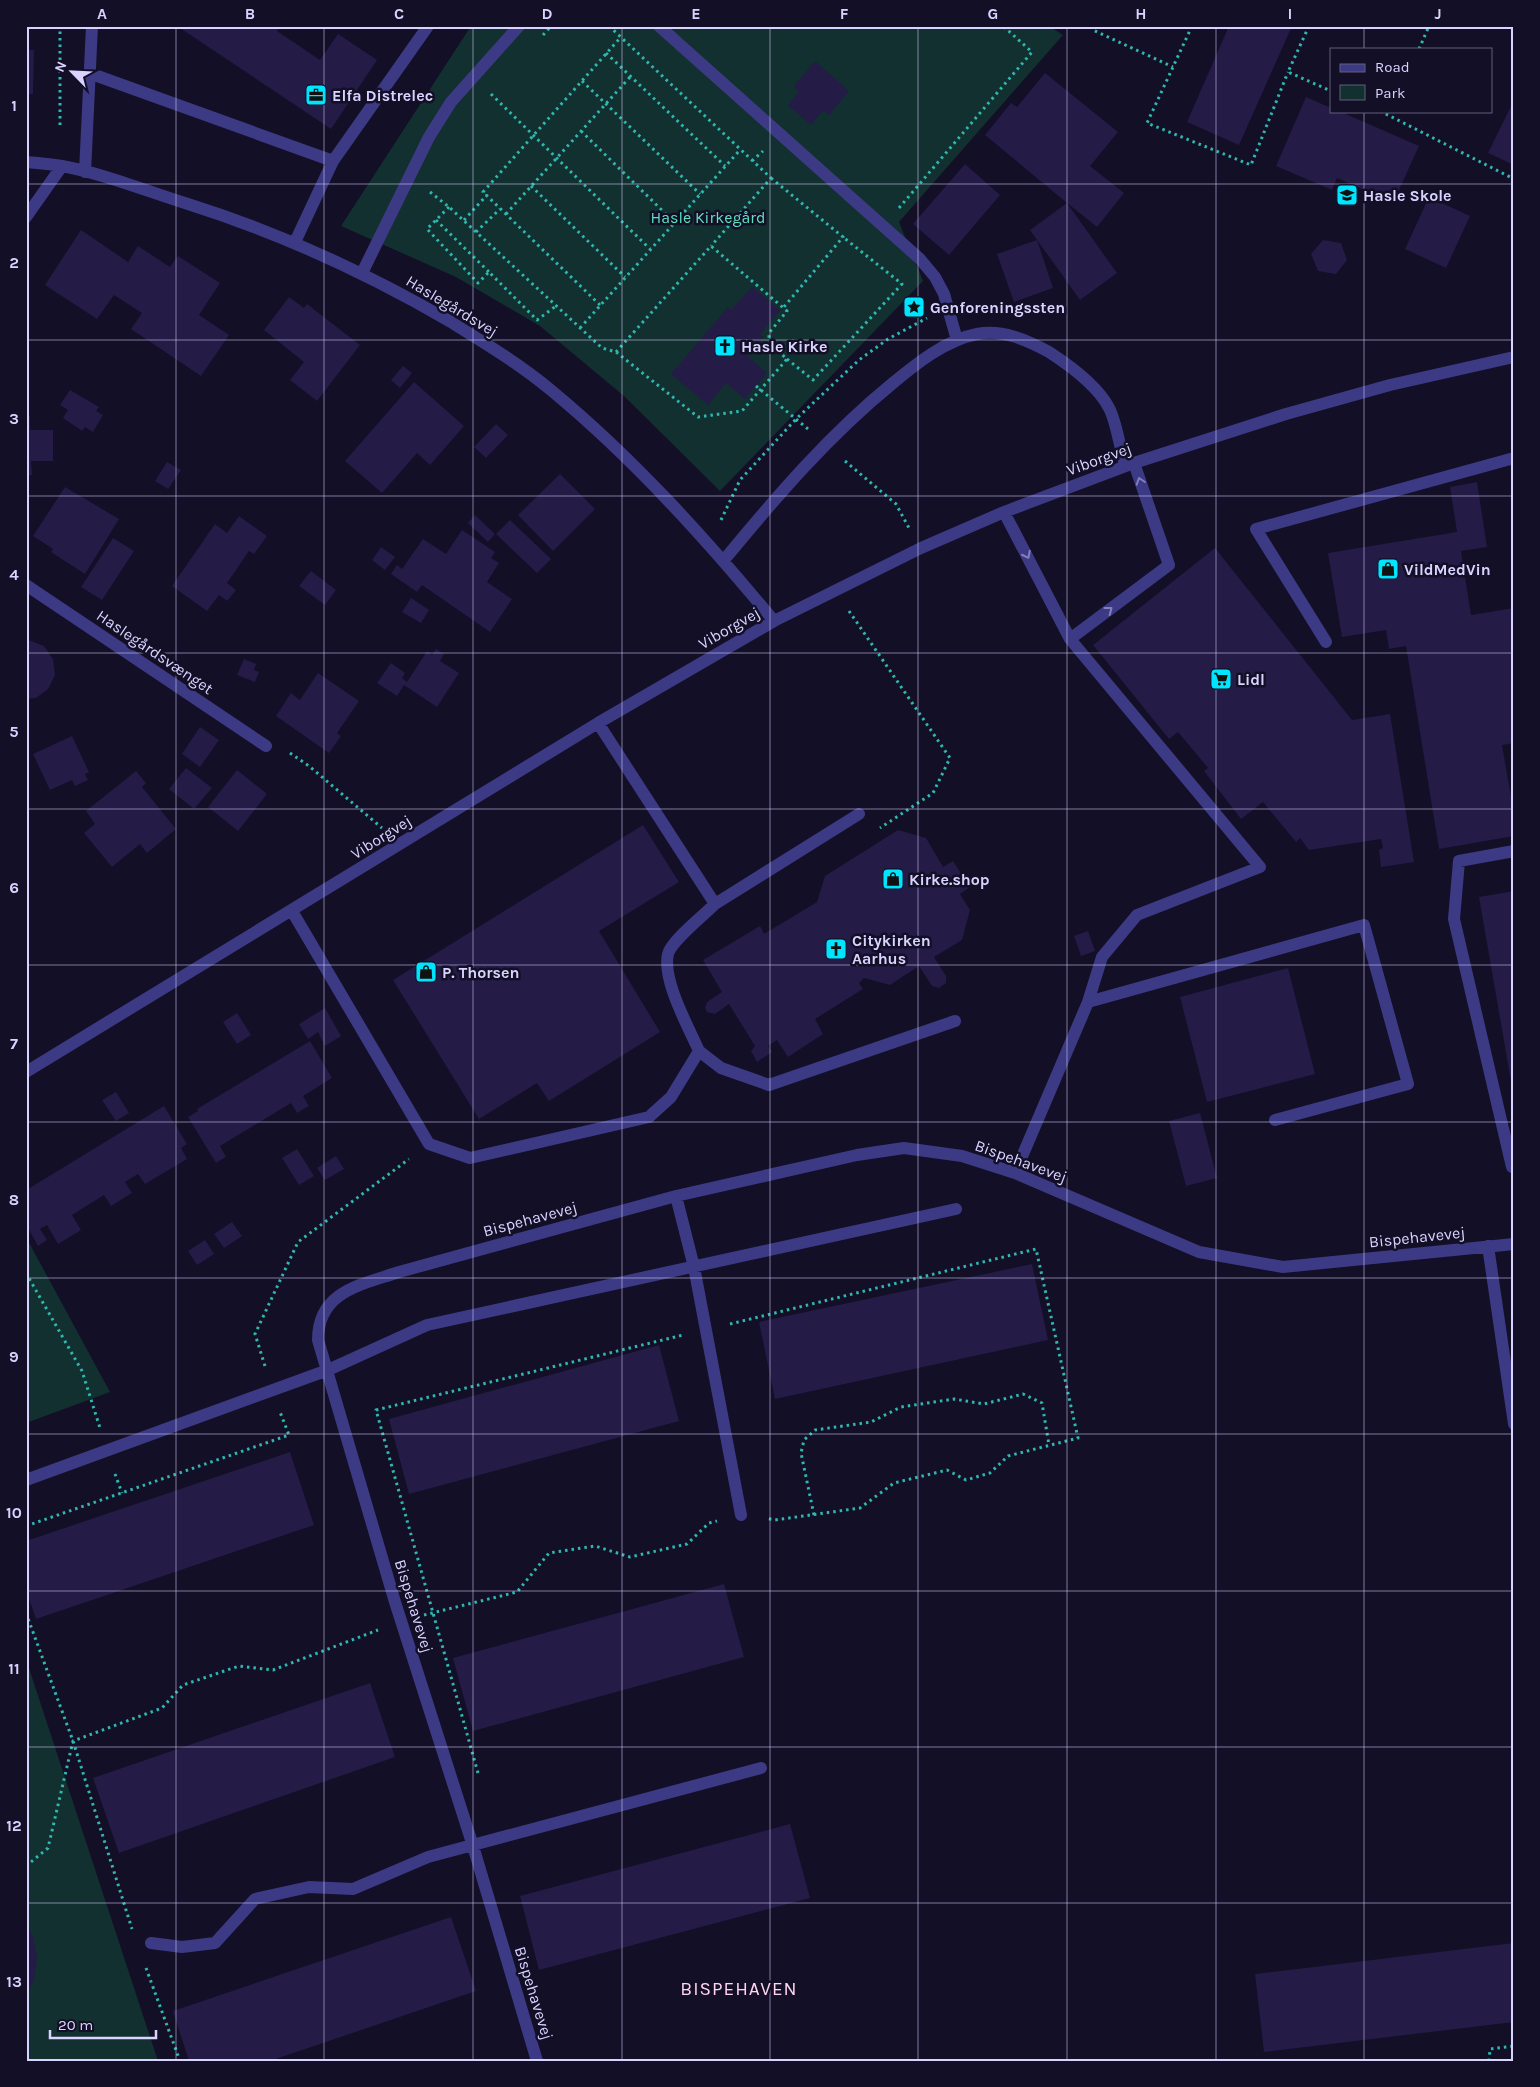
<svg xmlns="http://www.w3.org/2000/svg" width="1540" height="2087" viewBox="0 0 1540 2087" font-family="Karla,sans-serif">
<style>
.green{fill:#12302f}
.building{fill:#241b47}
.lines{fill:none;stroke-linecap:round;stroke-linejoin:round}
.path{stroke:#2fb8b0;stroke-width:3;stroke-dasharray:2.5 4;stroke-linecap:butt}
.minor{stroke:#3d3a85;stroke-width:12}
.oneway{stroke:#837fbc}
.grid{fill:none;stroke:#d9d4ff;stroke-width:1;stroke-opacity:0.55}
.labels{text-anchor:middle;dominant-baseline:central;stroke-width:5;stroke-linejoin:round;paint-order:stroke}
.poi-label{font-size:16px;font-weight:bold;fill:#d9d4ff;stroke:#130f26;text-anchor:start}
.park-label{font-size:16px;fill:#5fe0c0;stroke:#130f26}
.street-label{font-size:16px;fill:#d9d4ff;stroke:#130f26}
.quarter-label{font-size:19px;letter-spacing:1px;fill:#ffd6f0;stroke:#130f26}
.neatline{fill:none;stroke:#d9d4ff;stroke-width:2}
.grid-label{font-size:16px;text-anchor:middle;font-weight:bold;fill:#d9d4ff}
</style>
<rect width="100%" height="100%" fill="#130f26"/>
<path class="green" d="M471,26H1049L1063,35L899,222L923,281L720,491L624,396L540,326L456,277L341,226Z
M26,1237L110,1392L26,1423Z
M26,1659L158,2061H26Z"/>
<path class="building" d="M177,26H281L277,31L320,60L338,34L377,60L331,129Z
M1229,26H1292L1239,145L1187,122Z
M26,50H34L33,94H26Z
M815,61L849,91L829,115L823,110L811,125L788,105L799,91L794,86Z
M1045,73L1118,132L1090,166L1124,193L1097,227L1067,203L1117,273L1080,300L1030,230L1067,203L985,135L1011,103L1017,107Z
M1306,97L1331,108V111H1339L1419,146L1393,203L1337,178L1332,190L1276,166Z
M1514,100V165L1488,153Z
M965,164L1000,195L949,255L913,224Z
M1429,197L1470,216L1446,268L1405,249Z
M81,230L128,262L138,246L170,267L178,256L220,283L199,315L229,335L201,376L131,329L142,313L114,295L97,319L45,285Z
M1037,240L1053,288L1014,302L997,254Z
M1323,240L1341,243L1347,260L1336,274L1318,271L1311,254Z
M752,287L780,310L760,334L763,337L747,356L767,373L745,399L726,383L708,405L671,374L728,307L731,310Z
M289,297L304,308L307,304L360,345L317,401L290,380L304,362L264,330Z
M403,366L412,373L400,388L391,380Z
M414,382L464,426L430,465L417,453L382,493L345,461Z
M70,390L99,407L96,411L103,415L93,432L85,427L82,431L63,418L68,410L60,405Z
M26,416H30V430H53V461H31L32,475H26Z
M496,424L508,435L486,458L474,447Z
M167,462L181,470L168,489L155,481Z
M560,474L595,509L553,551L518,515Z
M1477,482L1487,547L1461,551L1471,615L1514,608V743L1502,745L1514,814V836L1439,849L1406,646L1389,649L1386,630L1342,637L1328,553L1457,532L1450,487Z
M65,487L119,519L85,574L51,552L53,549L33,536Z
M475,515L495,534L488,542L468,523Z
M239,516L267,536L254,554L249,551L227,583L236,590L227,601L219,595L207,611L172,586L215,524L227,533Z
M510,520L551,559L537,573L496,534Z
M462,530L495,552L491,558L499,563L487,582L512,599L490,632L422,585L417,592L391,574L397,565L402,569L423,539L446,554Z
M113,538L134,551L102,600L81,587Z
M381,547L395,557L385,570L372,560Z
M1215,548L1352,720L1390,714L1414,862L1381,867L1379,850L1383,848L1381,839L1309,850L1300,838L1296,842L1263,802L1241,819L1204,771L1208,768L1178,732L1169,739L1093,645Z
M311,571L336,590L325,605L299,586Z
M411,598L429,610L421,623L402,612Z
M26,639L44,646L53,659L55,675L48,689L36,698L26,699Z
M436,649L444,654L440,661L459,673L437,707L404,685L397,696L377,683L391,663L405,673L402,678L407,682L427,651L432,655Z
M244,659L256,664L254,670L259,672L255,682L237,675Z
M318,673L359,701L337,733L341,736L329,753L276,716L291,693L300,700Z
M200,727L219,740L200,767L182,754Z
M72,736L89,772L85,774L88,780L75,786L72,780L50,790L33,754Z
M186,768L212,788L194,809L169,789Z
M237,770L267,794L238,831L208,807Z
M136,771L146,783L142,787L176,829L147,853L140,844L112,867L84,833L95,824L86,811Z
M643,825L679,882L599,931L660,1032L549,1101L537,1083L479,1119L393,980Z
M898,830L926,838L943,867L953,861L970,887L960,894L970,910L962,940L934,957L946,976V983L939,988L932,986L919,966L890,985L864,978L859,983L863,989L815,1019L823,1034L788,1057L777,1040L768,1046L772,1052L757,1062L751,1051L755,1046L729,1004L715,1014L707,1012L705,1008L707,1002L722,992L703,960L760,926L764,934L817,902L825,876Z
M1514,891V1093H1513L1479,897Z
M1088,931L1095,951L1081,956L1074,936Z
M1288,968L1315,1074L1207,1102L1180,997Z
M325,1008L341,1036L325,1046L318,1032L308,1039L299,1024Z
M237,1013L251,1035L237,1044L223,1022Z
M310,1041L332,1078L303,1096L309,1106L297,1113L291,1103L220,1146L226,1157L216,1163L188,1117L198,1111L197,1109Z
M116,1092L129,1113L116,1121L102,1100Z
M164,1106L187,1144L181,1148L187,1159L145,1184L138,1174L125,1182L132,1193L111,1206L104,1195L72,1215L81,1230L58,1244L47,1225L40,1229L47,1240L38,1246L28,1228L26,1229V1186L28,1189Z
M1200,1113L1217,1178L1186,1186L1169,1121Z
M297,1149L314,1176L299,1185L282,1158Z
M336,1156L344,1169L325,1180L317,1168Z
M232,1222L242,1236L224,1248L214,1234Z
M205,1240L214,1254L197,1265L188,1251Z
M1032,1264L1048,1340L775,1399L759,1322Z
M659,1345L679,1421L409,1494L389,1419Z
M290,1452L314,1525L36,1619L26,1590V1541Z
M724,1584L744,1657L473,1731L453,1658Z
M370,1683L395,1757L119,1853L93,1778Z
M790,1824L810,1898L539,1970L520,1896Z
M451,1917L476,1991L270,2061H189L173,2011Z
M26,1923L33,1936L37,1957L34,1979L26,1996Z
M1514,1943V2022L1264,2052L1255,1974Z"/>
<g class="lines">
<path class="path" d="M609,26L771,178L711,246
M1095,26L1093,30L1173,67
M1192,26L1147,123L1251,165L1288,72
M1309,26L1288,72L1331,91
M543,35L551,26
M1419,49L1429,26
M606,53L725,166
M582,81L700,194
M491,94L650,249
M1380,111L1514,179
M60,125V26
M581,131L674,222
M752,161L763,151
M771,178L843,237L783,308
M531,186L625,277
M430,192L449,207L602,348L616,352L698,417L742,411L787,359L769,343V333L787,311L711,246L616,352
M449,207L427,229L478,283L489,272L537,320L556,306
M899,208L1032,52L1003,26
M506,214L631,76
M436,220L489,272
M464,220L487,195
M476,232L500,209
M600,305L483,192L621,37
M580,328L740,150
M787,359L813,380L902,284L843,237
M756,386L808,429
M845,461L896,504L909,528
M721,520L740,480L796,419L859,360L888,339L927,318
M849,611L950,758L933,793L880,828
M290,753L309,766L382,828
M26,1273L82,1371L100,1428
M730,1324L1036,1249L1078,1438L1008,1456L990,1473L966,1480L947,1470L894,1483L860,1508L775,1520L765,1518
M265,1366L255,1334L298,1242L409,1159
M115,1474L122,1493
M814,1515L801,1453L804,1440L815,1430L871,1422L901,1407L954,1399L984,1404L1023,1394L1042,1403L1049,1445
M26,1526L289,1435L280,1412
M26,1613L73,1741L132,1929
M424,1615L517,1592L549,1553L595,1546L630,1557L687,1544L709,1523L717,1521
M478,1773L376,1410L683,1335
M26,1866L48,1848L73,1741L162,1708L183,1685L239,1666L273,1670L378,1630
M146,1968L180,2061
M1489,2061L1490,2049L1514,2046"/>
<path class="minor" d="M659,26L920,259L935,277L944,294L957,340
M89,73L333,161
M26,162C38,163 50,164 62,166C105,174 146,191 188,204C280,233 367,273 451,322C485,343 521,365 552,391C634,459 706,539 774,621
M85,172L92,26
M26,217L62,166
M295,242L333,161L428,26
M362,273L429,137L451,102L519,26
M1004,512L1070,639L1260,867L1137,915L1102,957L1088,1002L1015,1173
M724,560C776,497 829,435 893,383C917,363 946,340 977,334C1002,329 1027,340 1049,352C1069,365 1098,386 1109,408C1116,420 1121,452 1125,466
M26,585L266,746
M1070,639L1169,565L1134,463
M1326,642L1256,529L1514,458
M1514,851L1459,861L1454,919L1512,1167L1514,1168
M715,904L859,814
M292,911L429,1144L470,1158L649,1117L671,1097L699,1051C688,1026 662,980 668,954C671,941 705,914 715,904L598,723
M1088,1002L1364,925L1408,1084L1275,1120
M699,1051L721,1068L769,1085L955,1021
M26,1072L598,723L774,621L921,548L1004,512L1134,463L1286,414L1390,385L1514,357
M676,1196L694,1267L741,1515
M1488,1246L1514,1424
M26,1480L328,1370L427,1325L956,1209
M151,1943L182,1947L215,1943L255,1899L309,1887L353,1889L428,1857L761,1768
M537,2061L473,1846L395,1602L318,1340C318,1291 361,1285 399,1272L676,1196L857,1155L904,1148L962,1156L1015,1173L1199,1252L1283,1267L1514,1244"/>
</g>
<defs><path id="oneway-chevron" d="M-2-3.5L2.5 0L-2 3.5" fill="none" stroke-width="1.6" stroke-linecap="round" stroke-linejoin="round" transform="scale(1.25)"/></defs>
<g class="oneway">
<use href="#oneway-chevron" transform="translate(1140 481) rotate(-108)"/>
<use href="#oneway-chevron" transform="translate(1027 555) rotate(63)"/>
<use href="#oneway-chevron" transform="translate(1109 610) rotate(-37)"/>
</g>
<path class="grid" d="M176,26V2061M324,26V2061M473,26V2061M622,26V2061M770,26V2061M918,26V2061M1067,26V2061M1216,26V2061M1364,26V49M1364,111V2061M26,184H1514M26,340H1514M26,496H1514M26,653H1514M26,809H1514M26,965H1514M26,1122H1514M26,1278H1514M26,1434H1514M26,1591H1514M26,1747H1514M26,1903H1514"/>
<defs>
<g id="office-square" transform="scale(1.125)"><rect x="-9" y="-9" width="18" height="18" rx="4" fill="#00e5ff" stroke="#130f26"/><path d="M-6-3h4V-5.5h4V-3h4V5H-6ZM-1-4.5V-3h2v-1.5ZM-6 0V1H6V0Z" fill="#111"/></g>
<g id="school-square" transform="scale(1.125)"><rect x="-9" y="-9" width="18" height="18" rx="4" fill="#00e5ff" stroke="#130f26"/><path d="M0-5L7-2L0 1L-7-2ZM-4 1L0 2.5L4 1V4Q0 6-4 4Z" fill="#111"/></g>
<g id="sight-square" transform="scale(1.125)"><rect x="-9" y="-9" width="18" height="18" rx="4" fill="#00e5ff" stroke="#130f26"/><path d="M0-6L1.8-2.2L6-1.7L2.9 1.2L3.7 5.4L0 3.3L-3.7 5.4L-2.9 1.2L-6-1.7L-1.8-2.2Z" fill="#111"/></g>
<g id="church-square" transform="scale(1.125)"><rect x="-9" y="-9" width="18" height="18" rx="4" fill="#00e5ff" stroke="#130f26"/><path d="M-1.2-6h2.4v3.5h3.3v2.4h-3.3V6h-2.4V-.1h-3.3v-2.4h3.3Z" fill="#111"/></g>
<g id="shop-square" transform="scale(1.125)"><rect x="-9" y="-9" width="18" height="18" rx="4" fill="#00e5ff" stroke="#130f26"/><path d="M-5-2.5h2.3a2.7 3.5 0 0 1 5.4 0H5L5.5 6h-11ZM-1.5-2.5h3a1.5 2.3 0 0 0-3 0Z" fill="#111"/></g>
<g id="supermarket-square" transform="scale(1.125)"><rect x="-9" y="-9" width="18" height="18" rx="4" fill="#00e5ff" stroke="#130f26"/><path d="M-6-5.5h2.5l.6 2H6L4.5 2H-2.5L-4.4-4H-6ZM-1.5 3.2a1.3 1.3 0 1 0 .1 0ZM3 3.2a1.3 1.3 0 1 0 .1 0Z" fill="#111"/></g>
</defs>
<g fill-rule="evenodd">
<use href="#office-square" x="316" y="95"/>
<use href="#school-square" x="1347" y="195"/>
<use href="#sight-square" x="914" y="307"/>
<use href="#church-square" x="725" y="346"/>
<use href="#shop-square" x="1388" y="569"/>
<use href="#supermarket-square" x="1221" y="679"/>
<use href="#shop-square" x="893" y="879"/>
<use href="#church-square" x="836" y="949"/>
<use href="#shop-square" x="426" y="972"/>
</g>
<g class="labels">
<g class="poi-label">
<text x="332" y="95">Elfa Distrelec</text>
<text x="1363" y="195">Hasle Skole</text>
<text x="930" y="307">Genforeningssten</text>
<text x="741" y="346">Hasle Kirke</text>
<text x="1404" y="569">VildMedVin</text>
<text x="1237" y="679">Lidl</text>
<text x="909" y="879">Kirke.shop</text>
<text x="852" y="940">Citykirken<tspan x="852" dy="18">Aarhus</tspan></text>
<text x="442" y="972">P. Thorsen</text>
</g>
<g class="park-label">
<text x="708" y="217">Hasle Kirkegård</text>
</g>
<g class="street-label">
<text transform="translate(452 306) rotate(31)">Haslegårdsvej</text>
<text transform="translate(1099 459) rotate(-20)">Viborgvej</text>
<text transform="translate(729 628) rotate(-30)">Viborgvej</text>
<text transform="translate(155 652) rotate(34)">Haslegårdsvænget</text>
<text transform="translate(381 837) rotate(-32)">Viborgvej</text>
<text transform="translate(1021 1161) rotate(20)">Bispehavevej</text>
<text transform="translate(530 1219) rotate(-15)">Bispehavevej</text>
<text transform="translate(1417 1237) rotate(-6)">Bispehavevej</text>
<text transform="translate(414 1606) rotate(73)">Bispehavevej</text>
<text transform="translate(534 1993) rotate(73)">Bispehavevej</text>
</g>
<g class="quarter-label">
<text x="739" y="1989">BISPEHAVEN</text>
</g>
</g>
<rect width="1540" height="2087" fill="none" stroke="#130f26" stroke-width="55"/>
<rect x="1330" y="48" width="162" height="65" fill="#130f26" stroke="#625e7d"/>
<rect x="1340" y="64" width="25" height="8" fill="#3d3a85" stroke="#625e7d"/>
<text x="1375" y="72" font-size="15" fill="#d9d4ff">Road</text>
<rect x="1340" y="85" width="25" height="15" fill="#12302f" stroke="#625e7d"/>
<text x="1375" y="98" font-size="15" fill="#d9d4ff">Park</text>
<g transform="translate(72 72) rotate(294)" stroke="#130f26" stroke-width="4" paint-order="stroke">
<path d="M0-4L9 19L0 12L-9 19Z" fill="#d9d4ff"/>
<text y="-8" font-size="14" font-weight="bold" text-anchor="middle" fill="#d9d4ff">N</text>
</g>
<path d="M50 2030v8h106v-8" fill="none" stroke="#d9d4ff" stroke-width="2.5"/>
<text x="58" y="2030" font-size="15" fill="#d9d4ff" stroke="#130f26" stroke-width="4" paint-order="stroke">20 m</text>
<rect x="28" y="28" width="1484" height="2032" class="neatline"/>
<g class="grid-label">
<text x="102" y="19">A</text>
<text x="250" y="19">B</text>
<text x="399" y="19">C</text>
<text x="547" y="19">D</text>
<text x="696" y="19">E</text>
<text x="844" y="19">F</text>
<text x="993" y="19">G</text>
<text x="1141" y="19">H</text>
<text x="1290" y="19">I</text>
<text x="1438" y="19">J</text>
<text x="14" y="111">1</text>
<text x="14" y="268">2</text>
<text x="14" y="424">3</text>
<text x="14" y="580">4</text>
<text x="14" y="737">5</text>
<text x="14" y="893">6</text>
<text x="14" y="1049">7</text>
<text x="14" y="1205">8</text>
<text x="14" y="1362">9</text>
<text x="14" y="1518">10</text>
<text x="14" y="1674">11</text>
<text x="14" y="1831">12</text>
<text x="14" y="1987">13</text>
</g>
</svg>
